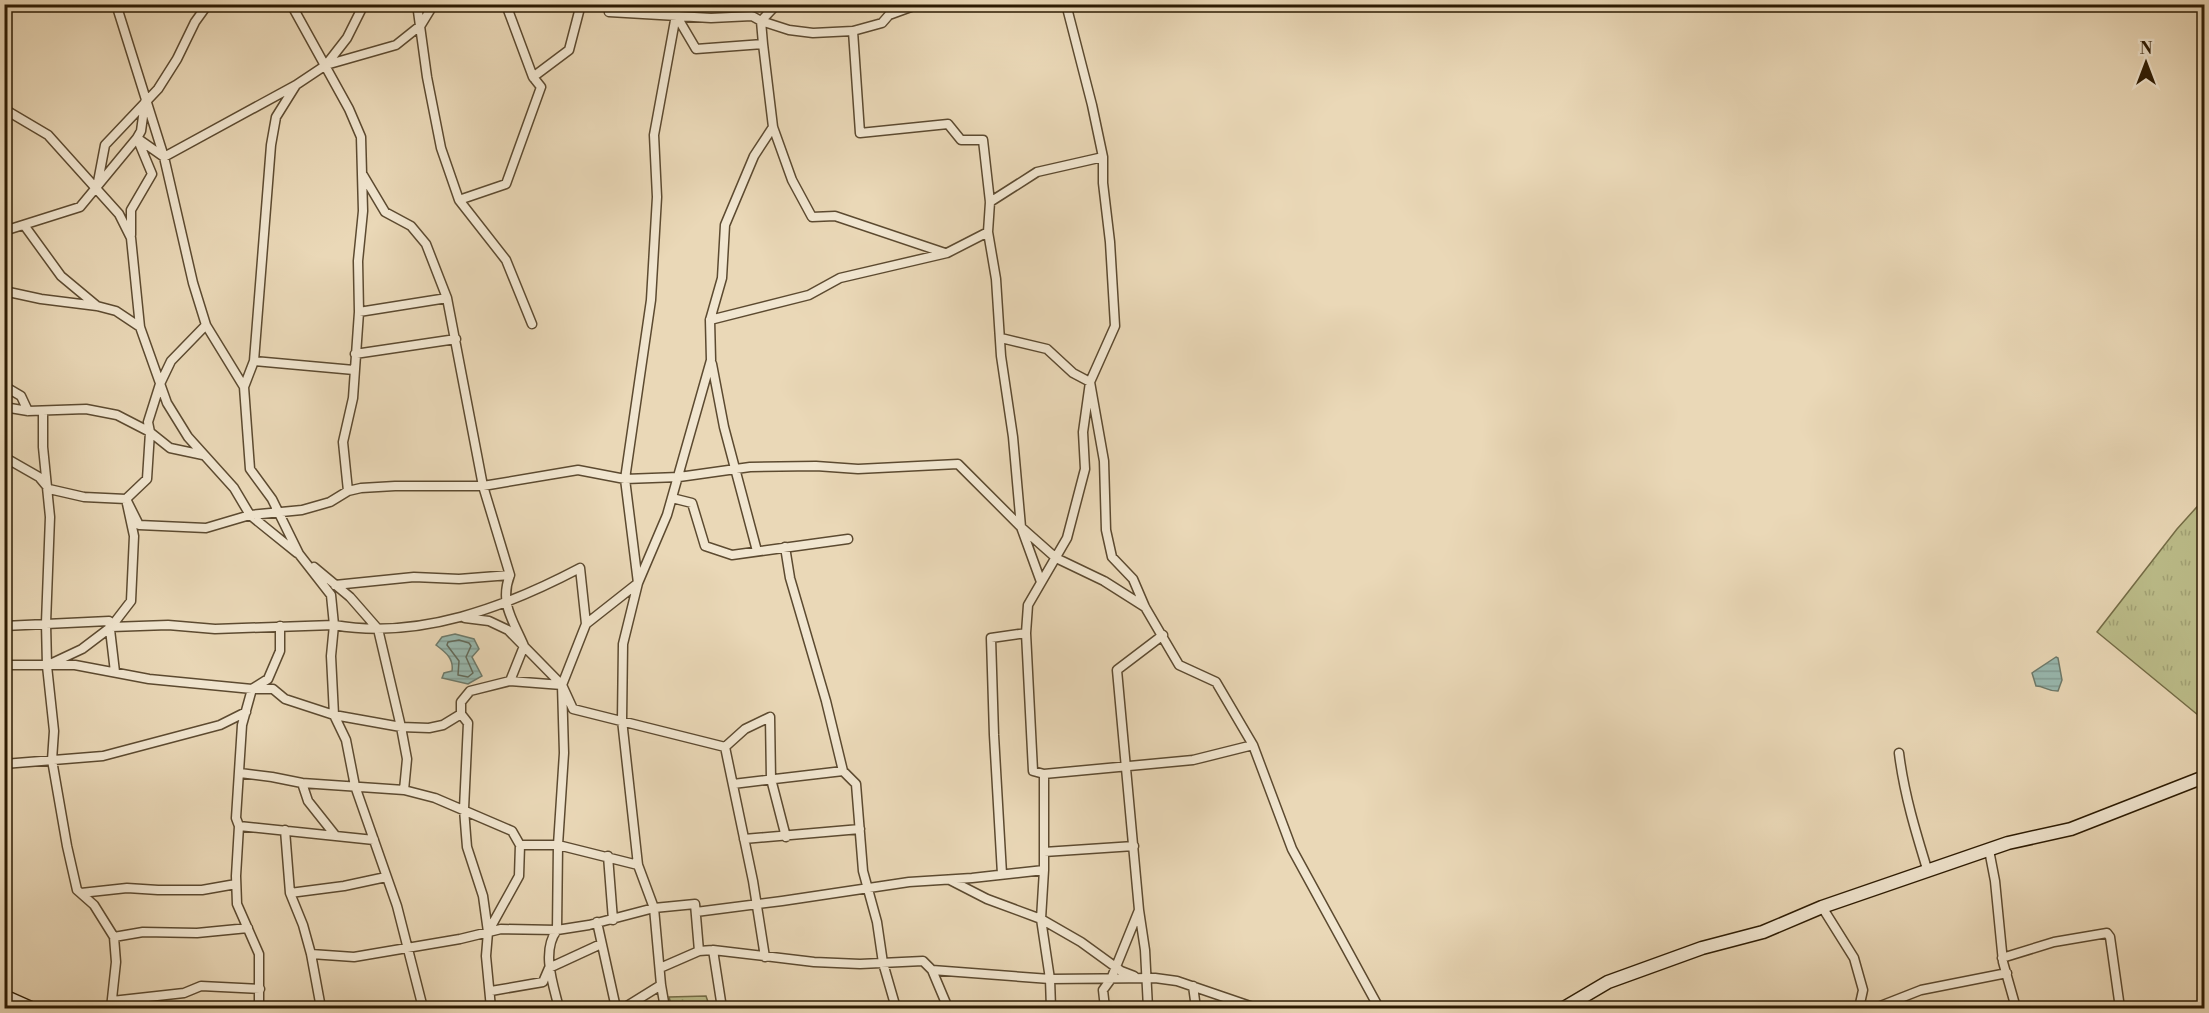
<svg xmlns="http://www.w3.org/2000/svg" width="2209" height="1013" viewBox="0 0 2209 1013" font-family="'Libre Bodoni',serif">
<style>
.grass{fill:url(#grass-tufts);stroke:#746c46;stroke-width:1.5}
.wetland{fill:url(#wetland-marsh);stroke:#746c46;stroke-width:1.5}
.water{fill:url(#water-rules);stroke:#6d7a6b;stroke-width:1.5}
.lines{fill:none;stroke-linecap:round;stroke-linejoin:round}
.shore{stroke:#626a5a;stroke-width:1.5}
.street-casing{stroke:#5c4a30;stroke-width:11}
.secondary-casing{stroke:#2c1b03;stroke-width:15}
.street{stroke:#f1e6d0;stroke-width:8}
.secondary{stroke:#f1e6d0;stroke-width:12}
</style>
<defs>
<pattern id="grass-tufts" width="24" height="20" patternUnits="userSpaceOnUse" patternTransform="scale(1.5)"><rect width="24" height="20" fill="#bcbd8a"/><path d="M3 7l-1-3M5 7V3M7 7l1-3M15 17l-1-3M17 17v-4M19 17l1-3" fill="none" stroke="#a2a275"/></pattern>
<pattern id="wetland-marsh" width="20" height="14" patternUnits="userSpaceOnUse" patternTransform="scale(1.5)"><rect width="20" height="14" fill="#bcbd8a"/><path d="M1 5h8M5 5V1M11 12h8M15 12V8" fill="none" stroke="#a2a275"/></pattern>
<pattern id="water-rules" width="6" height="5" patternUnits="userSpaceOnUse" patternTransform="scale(1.5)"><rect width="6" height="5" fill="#98b9b0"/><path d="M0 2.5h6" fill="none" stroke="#839e96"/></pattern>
</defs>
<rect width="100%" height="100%" fill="#ead8b7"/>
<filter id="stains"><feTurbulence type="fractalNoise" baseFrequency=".00333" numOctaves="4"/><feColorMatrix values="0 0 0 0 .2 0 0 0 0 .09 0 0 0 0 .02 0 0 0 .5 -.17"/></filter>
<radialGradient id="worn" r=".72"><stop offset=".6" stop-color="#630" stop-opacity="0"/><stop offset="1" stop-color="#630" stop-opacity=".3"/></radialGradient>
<path class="grass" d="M1719,5H1856L1852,11H1725Z
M2204,499V720L2097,632L2177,529Z"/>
<path class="wetland" d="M706,996L710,1008H672L669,997Z"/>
<path class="water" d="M455,634L474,639L479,649L472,657L482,676L468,684L442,678L444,673L452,671C454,658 445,652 436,645L442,637Z
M2056,657L2058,658L2062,680L2058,691C2045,691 2045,686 2036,686L2032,673Z"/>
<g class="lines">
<path class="shore" d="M459,640L469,643L471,646L466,657L473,673L468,677L458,675L459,661L447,645L448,642Z"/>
<g class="street-casing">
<path id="street" d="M116,4L164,157L193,283L206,325L244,387
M291,4L349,109L361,137L363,211L358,261L359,312L353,398L343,442L348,491
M364,4L347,38L326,65L296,85L276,117L271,145L254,361L244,387L250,469L272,499L299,554L331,595L334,625L331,656L334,715L346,740L355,786L397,906L423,1008
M417,4L427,77L441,148L459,200L506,260L532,324
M509,4L508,10L533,77
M611,4L609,12L711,18L752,16L761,21L789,30L813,33L853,31L860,133L948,124L961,140H983L990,202L988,232L947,253L840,278L809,295L710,320
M676,15L696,49L763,44L773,127L792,180L812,217L835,216L945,253
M853,31L882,23L889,15L919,4
M763,44L761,21L777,4
M326,65L396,45L421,25L432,7L437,4
M4,109L48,135L119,214L131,238L140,327L167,403L188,437L234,488L250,515L297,553
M363,175L385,212L411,226L426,244L447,298L483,486L510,575C499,603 513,620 524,646L510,681
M97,187L105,145L158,89L177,59L195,22L208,4
M459,200L506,184L541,87L533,77L569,50L581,4
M990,202L1037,172L1103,157
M24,225L61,276L97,306
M4,231L80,207L137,138L164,157L296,85
M988,232L996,279L1001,356L1013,437L1021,527L1056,558L1104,581L1145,607
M131,235V210L152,174L137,138L141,131L145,102
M4,291L41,299L97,306L116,311L140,327
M359,312L447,298
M1001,338L1047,349L1073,373L1090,382L1104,461L1106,530L1112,557L1133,579L1145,607L1179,665L1216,682L1253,745L1292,849L1379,1008
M355,354L456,339
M254,361L354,370
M712,364L724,427L757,551
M4,386L21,396L28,411
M4,407L28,411L86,409L117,415L150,432L170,448L203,455
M43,411V447L50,517L46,623L47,666L54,731L52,760L67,846L77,890L94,905L114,937L116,962L111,1008
M4,457L39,477L49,489L84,497L126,499L139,525L206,528L250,515L302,510L330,502L348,491L361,488L395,486H483L578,470L625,479L679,477L750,467L816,466L858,469L958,464L1021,527L1041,582
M672,498L692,503L705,546L732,555L848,539
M785,547L790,578L826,701L843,771L856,784L863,871L877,922L883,963L896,1008
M314,567L350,597L378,629L401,727L407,759L404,790
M335,585L414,577L459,579L510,575
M465,618L489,621L508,630L562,685
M4,626L109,621L115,672
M111,627L168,625L215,629L334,625C419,640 506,607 580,568L586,624
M50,664L82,649L111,627L131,601L134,536L126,499L147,479L150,432L148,422L160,384L171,361L206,325
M4,665H75L149,679L252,689H273L285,699L334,715L401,727L429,728L443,725L461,714V702L470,691L510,681L562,685L573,709L725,747
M461,714L468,723L464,809L466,835L467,847L483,896L488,932L486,956L491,1008
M725,747L753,881L765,957
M725,747L745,729L770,717L771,779L786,837
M1899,753C1904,794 1916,833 1928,872
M4,764L103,756L220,725L246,712
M240,773L272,777L302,783L308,801L335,835
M1044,774L1193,760L1253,745
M302,783L404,790L435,798L512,831L520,845
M733,784L843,771
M239,826L374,840
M285,830L290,893L303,925L311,954L321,1008
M744,839L860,829
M1989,850L1995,881L2003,962L2016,1008
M1044,852L1134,846
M608,856L613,920
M1002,874L994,735L991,638L1026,633
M950,880L987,899L1041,919L1081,942L1121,971L1134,976
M81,893L127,888L158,890H202L236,884
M290,893L344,886L386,877
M1822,907L1854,958L1863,990L1859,1008
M1139,910L1145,950L1148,1008
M696,912L782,901L909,882L972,878L1044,870
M597,922L616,1008
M488,932L519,876L520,845H558L638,865
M114,937L143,932L197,933L248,928
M713,950L722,1008
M311,954L354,957L460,939L501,929L557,930L589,925L654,908L695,904L699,951
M2002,958L2054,942L2107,933L2110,937L2120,1008
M660,968L699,951L713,950L814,962L860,964L923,961L932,970L1050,979L1155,978L1177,981L1256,1008
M932,970L948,1008
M1193,986L1196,1008
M491,991L543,982L549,968L601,944
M112,1001L184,993L201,986L260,989
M259,1008V954L237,904L236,876L239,826L236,818L242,725L252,689L268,679L280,651V626
M559,1008C553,984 541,951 557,930L558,845L564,753L562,685L586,624L638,583L667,515L711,360L710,320L722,278L725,225L754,156L773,127
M624,1008L661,985
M665,1008L661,985L654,908L638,865L622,720L623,644L638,583L625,479L651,300L657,197L654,135L676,15L677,4
M1051,1008L1050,979L1041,919L1044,870V774L1033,771L1026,633L1028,605L1067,538L1085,469L1083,432L1090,382L1115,326L1110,242L1103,183V157L1092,105L1066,4
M1105,1008L1103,990L1111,979L1139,910L1117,670L1163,635
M1875,1008L1921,990L2007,973"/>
</g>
<g class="secondary-casing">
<path id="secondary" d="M4,996L31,1008
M1564,1008L1608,982L1702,948L1763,932L1822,907L2008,843L2071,829L2204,777"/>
</g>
<use href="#street" class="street"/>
<use href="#secondary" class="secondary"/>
</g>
<rect width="2209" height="1013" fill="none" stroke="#ead8b7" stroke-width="24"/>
<rect x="6" y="6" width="2197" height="1001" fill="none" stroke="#2c1b03" stroke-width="3"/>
<rect x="12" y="12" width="2185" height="989" fill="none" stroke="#2c1b03" stroke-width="1.5"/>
<g transform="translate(2146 63)" stroke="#f1e6d0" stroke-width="4.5" paint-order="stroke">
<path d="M0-4.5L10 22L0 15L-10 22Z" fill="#2c1b03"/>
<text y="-9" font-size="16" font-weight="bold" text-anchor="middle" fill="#2c1b03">N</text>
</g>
<rect width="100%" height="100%" filter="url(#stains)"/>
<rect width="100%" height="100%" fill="url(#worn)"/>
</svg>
